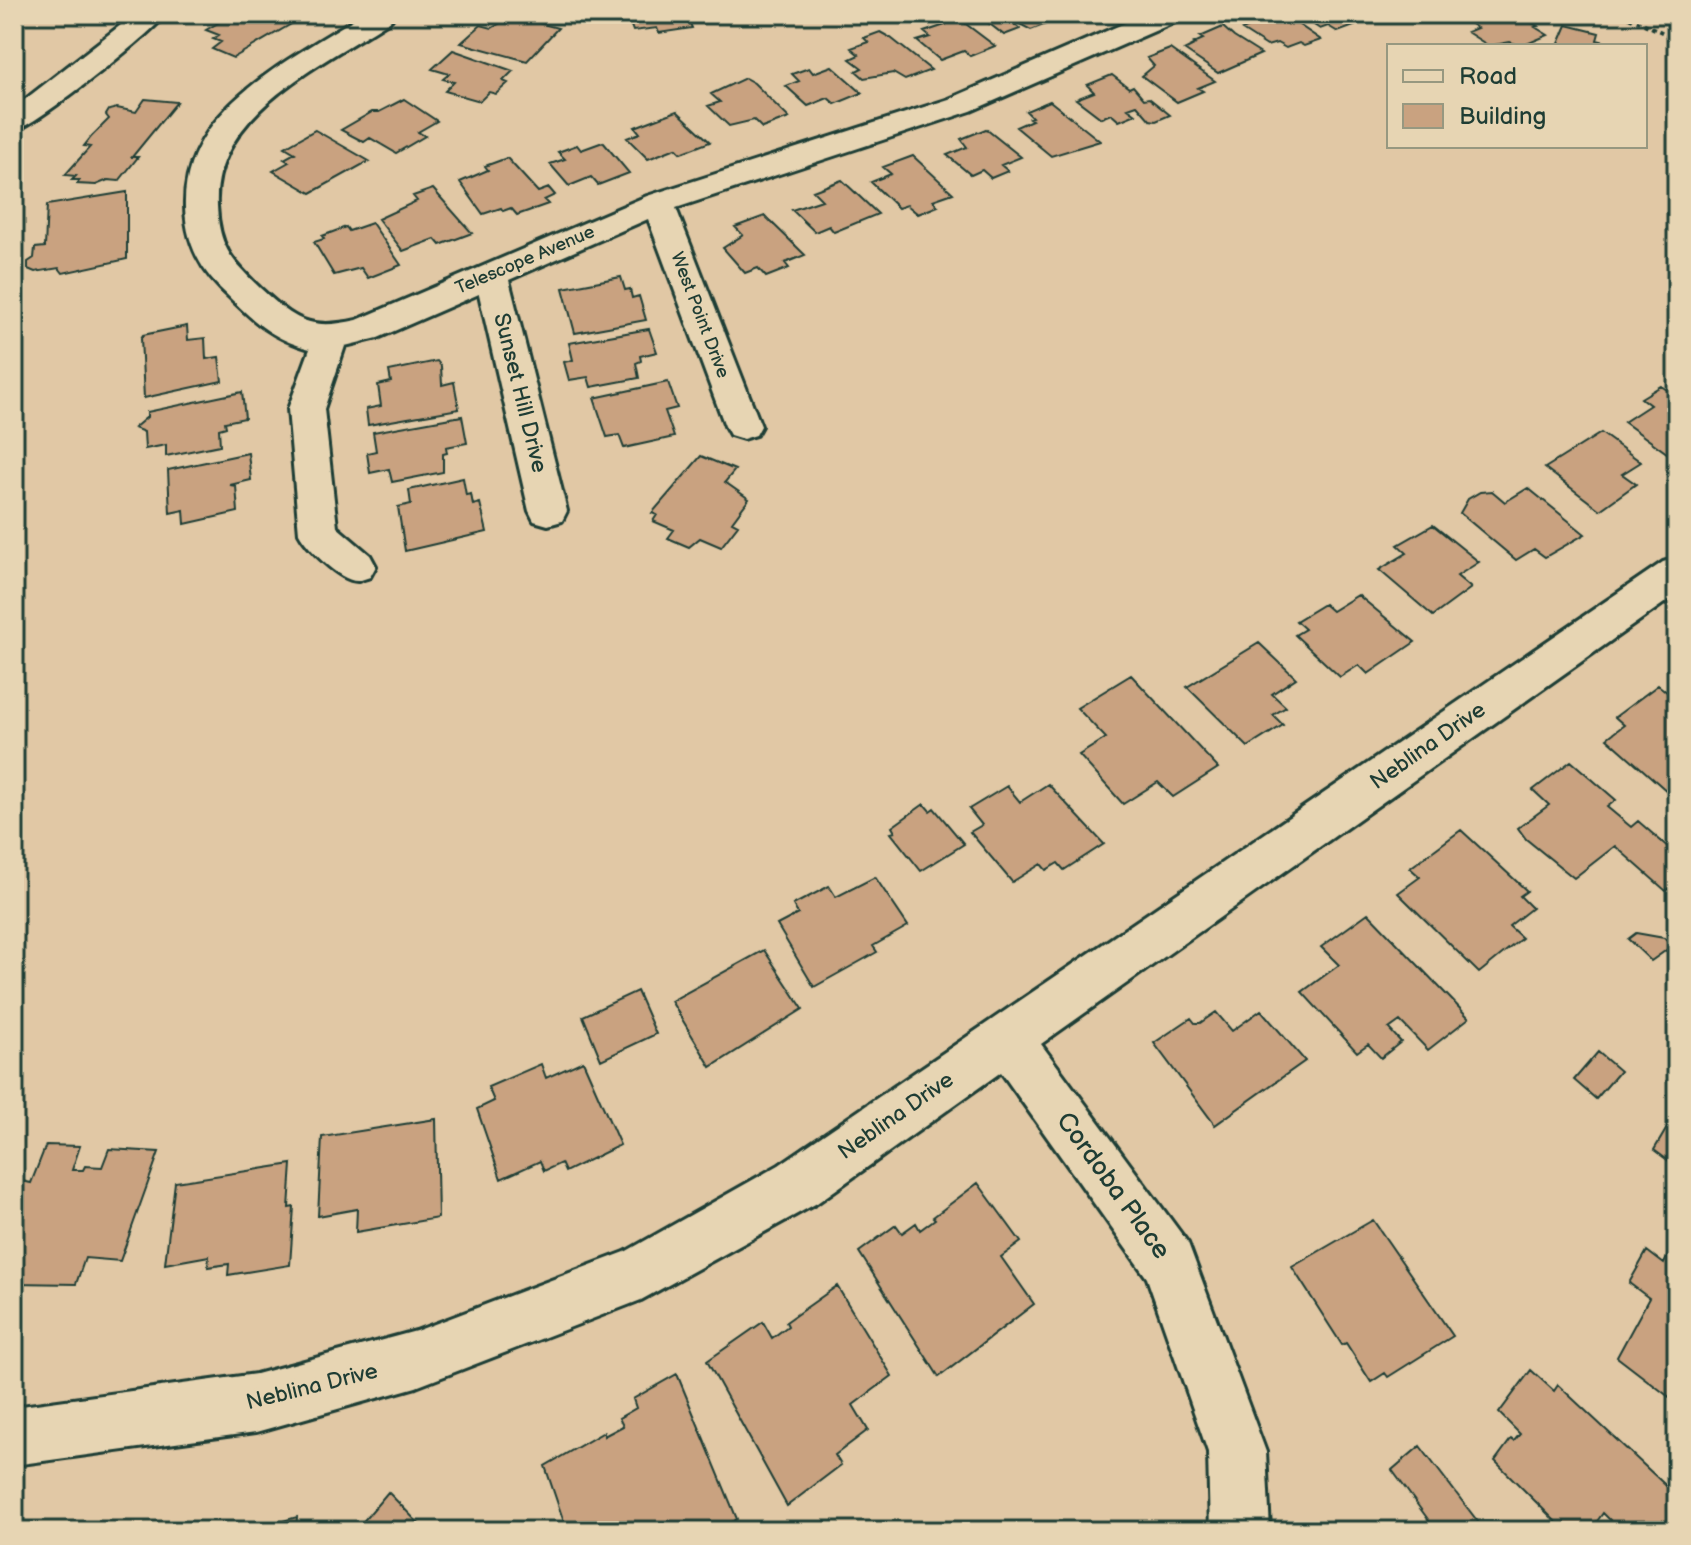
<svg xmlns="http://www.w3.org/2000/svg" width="1691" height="1545" viewBox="0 0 1691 1545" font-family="'Balsamiq Sans',sans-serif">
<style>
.building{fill:#c9a280;stroke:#1f3d34;stroke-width:2}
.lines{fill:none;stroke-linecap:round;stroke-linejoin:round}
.street-casing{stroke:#1f3d34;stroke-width:6}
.secondary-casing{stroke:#1f3d34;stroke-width:6}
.path{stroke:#1f3d34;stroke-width:4;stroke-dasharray:4 4;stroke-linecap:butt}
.street{fill:#e7d5b3;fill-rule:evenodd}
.secondary{fill:#e7d5b3;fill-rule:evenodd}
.labels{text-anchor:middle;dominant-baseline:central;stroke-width:7;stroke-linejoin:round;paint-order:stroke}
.far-street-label{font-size:18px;fill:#1f3d34;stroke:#e7d5b3}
.street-label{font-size:22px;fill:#1f3d34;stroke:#e7d5b3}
.near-street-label{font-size:26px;fill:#1f3d34;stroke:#e7d5b3}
</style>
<rect width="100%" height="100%" fill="#e1c8a5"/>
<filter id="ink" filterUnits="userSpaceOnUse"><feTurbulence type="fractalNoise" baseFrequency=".0125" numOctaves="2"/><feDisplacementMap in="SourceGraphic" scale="16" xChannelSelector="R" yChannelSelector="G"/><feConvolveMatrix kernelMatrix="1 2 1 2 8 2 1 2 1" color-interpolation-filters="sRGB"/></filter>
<g filter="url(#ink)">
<path class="building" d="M233,14H271L293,23L233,58L212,49L221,42L213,39L219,35L206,30Z
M623,14H686L692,28L659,33L657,28L633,31L628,18H625Z
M1045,14L1054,21L1031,30L1018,23L1014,24L1020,29L1004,35L978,15Z
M1257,14H1283L1321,40L1304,46L1299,43L1286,48L1277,43L1267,46L1242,30L1258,23L1250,17Z
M1297,14H1360L1363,16L1348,22L1354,26L1338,32L1328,26L1320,29Z
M1498,14H1532L1541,19L1532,23L1538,26L1535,27L1548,35L1522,46L1510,42L1489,46L1467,32L1477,28L1471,24Z
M954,15L995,46L970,56L964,51L940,60L917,41L930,37L924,32L945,25L939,20Z
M512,16L558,28L527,61L461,43L481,25L492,28Z
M1567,25L1599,33L1597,40L1621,46H1558Z
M1223,27L1234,37L1261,54L1218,73L1184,50L1196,44L1194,43L1203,39L1200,37Z
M880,32L891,38L931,70L905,80L893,73L864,78L856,71L862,68L850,59L859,55L851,48L868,42L864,38Z
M1170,49L1215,81L1198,88L1203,91L1177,102L1142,76L1154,66L1147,58Z
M453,50L513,71L503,81L508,83L496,94L489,92L480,101L445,91L454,82L443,79L449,74L432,69Z
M832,66L862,93L835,104L828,98L808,106L786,86L799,81L792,74L809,68L813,73Z
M1112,75L1129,88L1133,86L1144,99L1149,98L1170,115L1156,121L1150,120L1137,105L1128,108L1136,114L1119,121L1111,114L1101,118L1076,99L1094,92L1087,85Z
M745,78L754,83L789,118L762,128L754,120L729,126L708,106L720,102L711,94Z
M145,99L177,102L132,157H138L119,181L108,180L96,185L77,184L80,180H72L76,176L65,175L90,147L84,146L92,136L109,119L106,115L109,110L117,108L136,112Z
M404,99L437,121L418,132L425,136L396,153L370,138L364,142L341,130L372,112H379Z
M1050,101L1100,141L1051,156L1016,127L1032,120L1029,118L1032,117L1026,111Z
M677,111L710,142L681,153L676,148L648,159L627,138L640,133L635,127Z
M986,129L1021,157L1001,165L1008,171L991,178L982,170L971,175L947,155L967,147L961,139Z
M315,130L369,161L311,193L273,171L289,162L284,159L295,153L285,147Z
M603,142L629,173L598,185L591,177L569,186L550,164L565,159L558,152L577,145L581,150Z
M913,156L953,193L933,200L938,206L918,214L907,205L898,208L871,182L891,174L883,167Z
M507,158L538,192L549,188L555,195L544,200L548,204L517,215L511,208L503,211L501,208L483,214L460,182L488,170L485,166Z
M842,180L878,214L834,232L829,226L815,232L792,210L822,200L813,191Z
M433,189L472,233L440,245L435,239L403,251L378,219L417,201L413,196Z
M127,192V259L63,273L59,268L35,272L28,269V262L34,258L35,248L45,247L47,205Z
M765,216L805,255L785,263L789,268L766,277L758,268L745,273L723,248L743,235L735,227Z
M372,223L401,265L368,278L361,268L334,275L314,242L324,239L322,236L346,227L349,231Z
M621,277L625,290L630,289L632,298L639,296L646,320L575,333L563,288Z
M187,326L188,340L205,338L206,359L219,357L222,381L144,398L141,338L143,335Z
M649,329L657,352L640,356L641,361L636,363L639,378L591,387L588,377L569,380L564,362L573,360L569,343Z
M437,361L441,366L442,385L454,382L459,409L368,425L366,409L381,406L378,385L391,382L389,371Z
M668,382L677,408L665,411L674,437L624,448L619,435L607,437L594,398Z
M1661,386L1672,393L1677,389V452L1671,456L1624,422L1650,405L1641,398Z
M242,392L245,418L225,422L226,427L219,429L220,445L166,456V445L145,449L144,432L134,428L147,417V412Z
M462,416L467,443L446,447L447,453L443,454V472L392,482L389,469L370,473L367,453L376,451L373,432Z
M1601,433L1641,462L1622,474L1636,484L1600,510L1545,468Z
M248,453L251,480L230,485L236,486L238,512L185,524L184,510L170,513L168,470Z
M701,456L735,470L725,482L749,499L732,522L738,525L721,547L700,538L689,547L668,538L674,530L653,521L657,515L652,513Z
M463,478L466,495L471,494L473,505L480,503L487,532L405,551L398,507L411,504L409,490Z
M1528,488L1585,534L1545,557L1534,549L1516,560L1460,513L1468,499L1480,492L1492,491L1505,502Z
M1433,525L1479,562L1457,576L1471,588L1433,616L1379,570L1407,553L1398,545Z
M1358,595L1415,642L1368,674L1359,665L1340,677L1295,635L1305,629L1296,621L1324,604L1332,611Z
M1259,643L1296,678L1272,694L1286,707L1273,715L1283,725L1248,747L1187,687Z
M1131,675L1218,768L1173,797L1158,782L1123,804L1079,755L1106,738L1077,708Z
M1658,685L1677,700V800L1607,738L1624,725L1615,717Z
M1571,761L1616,800L1607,807L1631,827L1638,821L1677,855V881L1666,891L1615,846L1574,878L1526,839L1518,828L1549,805L1533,790Z
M1048,784L1104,844L1064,870L1058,863L1046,870L1041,864L1012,882L970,832L982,825L969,809L1007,786L1020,802Z
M924,804L930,811L934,808L964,844L921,871L891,833L895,832L892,827Z
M1461,830L1527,891L1520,896L1532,908L1509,926L1522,938L1479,973L1398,893L1420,877L1410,868Z
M875,877L908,926L873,946L877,952L814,987L777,925L798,914L793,905L829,886L836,897Z
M1368,913L1469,1018L1428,1050L1400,1021L1389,1029L1401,1042L1381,1058L1368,1044L1357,1052L1302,992L1339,965L1321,947Z
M1636,933L1664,938L1672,946L1651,961L1628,939Z
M764,950L803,1009L711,1067L671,1001Z
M637,991L656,1034L601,1060L583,1016Z
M1261,1010L1305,1061L1215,1125L1154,1043L1191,1018L1195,1023H1200L1216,1012L1232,1031Z
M1598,1052L1620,1071L1596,1099L1574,1080Z
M583,1061L620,1145L565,1172L561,1163L544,1171L540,1161L501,1179L477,1109L494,1101L488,1087L541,1064L546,1078Z
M1677,1111V1167L1654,1150Z
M436,1119L438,1218L356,1232L357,1209L318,1216L322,1137Z
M46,1145L80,1146L72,1170H83L85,1166L102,1167L109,1149L159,1152L120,1261L85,1258L76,1284L14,1283V1204L22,1181L31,1183Z
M292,1164L289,1208L294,1207L290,1265L228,1275L229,1264L208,1267L209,1256L165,1264L175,1182Z
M978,1183L1021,1242L1001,1257L1034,1304L939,1377L859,1252L896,1225L902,1233L916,1223L920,1230L935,1219L933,1217Z
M1373,1220L1453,1336L1388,1377L1385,1373L1371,1382L1346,1343L1342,1345L1292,1267Z
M1647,1251L1664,1264L1670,1251L1677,1255V1403L1617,1357L1649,1298L1629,1283Z
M837,1286L892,1376L853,1405L868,1430L835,1455L841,1465L787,1506L707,1361L763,1322L772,1338L788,1326L786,1322Z
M1531,1370L1554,1391L1558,1385L1677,1496V1531H1621L1603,1513L1590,1531H1565L1495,1461L1511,1439L1514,1441L1520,1434L1499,1413Z
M677,1374L737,1519L717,1531H669L666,1525L656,1531H596L594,1527L586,1531H567L545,1466L604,1432V1436L623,1426L619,1418L636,1408L633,1399Z
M1420,1446L1485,1531H1420L1430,1522L1392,1470Z
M388,1492L426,1531H355Z
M297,1517L296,1531H246Z"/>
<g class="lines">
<g class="street-casing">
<path id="street" d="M362,14H395L391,20C324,64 212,113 217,206C219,247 231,260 260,288C295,320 309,331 357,320L647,196L949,99L1146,14H1184L1180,20L971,111L676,208L761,426L756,435L743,439L730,435L725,426L648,219L509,280L567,511L562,521L548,525L534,521L529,511L479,294L378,338L345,346L324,409L337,527L370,555L376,566L370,577C366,578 362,580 358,581C340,582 306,547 299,533L288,409L310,349C267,337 251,318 220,288C197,265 186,239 185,207C182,108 291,60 362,14Z
M1677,558V594L1041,1044L1188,1243L1266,1452L1270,1531H1210L1208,1452L1147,1278L1001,1072L817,1203L641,1300L416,1387L256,1432L14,1465V1407L256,1374L416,1331L625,1252L779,1165L1663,562Z"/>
</g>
<g class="secondary-casing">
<path id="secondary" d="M135,14H166C153,33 35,126 14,131V108Z"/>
</g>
<path class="path" d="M1622,14L1677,39"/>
<use href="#street" class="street"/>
<use href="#secondary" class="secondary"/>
</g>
</g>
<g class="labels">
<g class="far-street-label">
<text transform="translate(525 260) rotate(-23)">Telescope Avenue</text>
<text transform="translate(700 315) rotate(69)">West Point Drive</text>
</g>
<g class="street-label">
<text transform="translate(520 393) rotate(76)">Sunset Hill Drive</text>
<text transform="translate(1428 746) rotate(-35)">Neblina Drive</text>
<text transform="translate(896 1116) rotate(-35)">Neblina Drive</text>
<text transform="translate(312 1387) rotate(-14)">Neblina Drive</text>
</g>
<g class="near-street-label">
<text transform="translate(1113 1186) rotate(54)">Cordoba Place</text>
</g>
</g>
<rect width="1691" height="1545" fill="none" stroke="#e7d5b3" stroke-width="48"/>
<rect x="24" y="24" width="1643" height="1497" fill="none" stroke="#1f3d34" stroke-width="3" filter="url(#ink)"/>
<rect x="1387" y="44" width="260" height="104" fill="#e7d5b3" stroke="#979880" stroke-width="2"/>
<rect x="1403" y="70" width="40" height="12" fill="#e7d5b3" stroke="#979880" stroke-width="2"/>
<text x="1459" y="84" font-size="24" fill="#1f3d34">Road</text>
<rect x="1403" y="104" width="40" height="24" fill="#c9a280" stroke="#979880" stroke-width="2"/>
<text x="1459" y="124" font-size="24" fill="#1f3d34">Building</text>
</svg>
